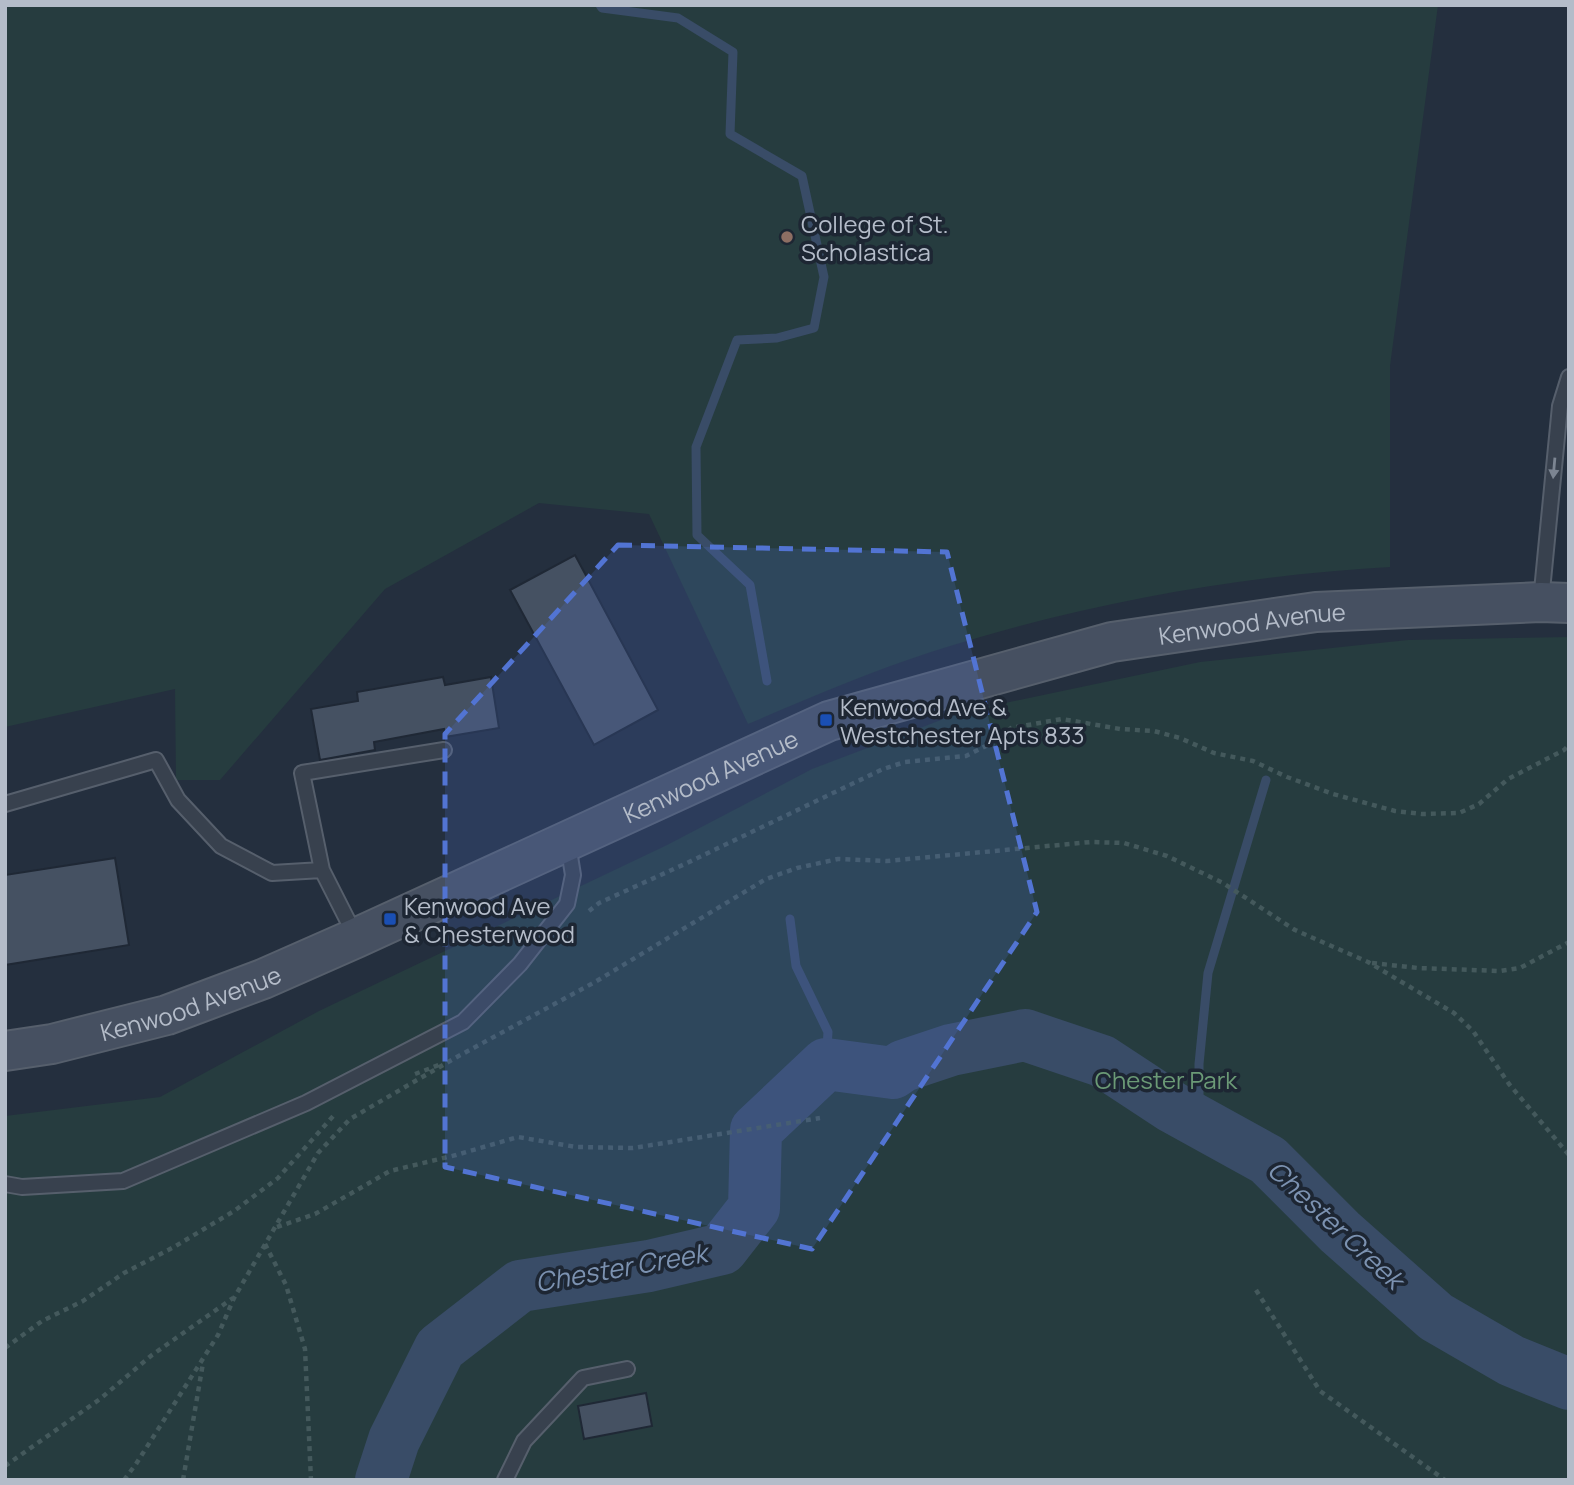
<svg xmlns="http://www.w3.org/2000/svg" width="1574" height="1485" viewBox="0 0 1574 1485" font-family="Manrope,sans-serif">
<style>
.green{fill:#263c3f}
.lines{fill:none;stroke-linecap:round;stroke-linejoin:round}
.stream{stroke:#394c67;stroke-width:9}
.river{stroke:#394c67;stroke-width:52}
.building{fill:#455162;stroke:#1f2835;stroke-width:2}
.lane-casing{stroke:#565f6c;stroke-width:18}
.secondary-casing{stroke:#565f6c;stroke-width:42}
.path{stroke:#44595c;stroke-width:4.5;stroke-dasharray:5 5;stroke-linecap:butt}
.lane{stroke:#38414e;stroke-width:14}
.secondary{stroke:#465061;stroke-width:38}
.oneway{fill:#7c8592}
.marked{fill:#5274d3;fill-opacity:0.2;stroke:#5274d3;stroke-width:5;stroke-dasharray:14 9;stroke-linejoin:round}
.education-dot{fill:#8d6e63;stroke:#1d2633;stroke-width:2.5}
.transit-dot{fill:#1a4fb4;stroke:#1d2633;stroke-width:2.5}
.labels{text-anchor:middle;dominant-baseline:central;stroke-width:7;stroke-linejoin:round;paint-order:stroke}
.poi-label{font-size:24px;fill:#b4bcc9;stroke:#1d2633;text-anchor:start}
.street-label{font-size:24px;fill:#b4bcc9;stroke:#1d2633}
.park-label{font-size:24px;fill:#6b9a76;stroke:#1d2633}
.water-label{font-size:26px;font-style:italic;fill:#7c92b1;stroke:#1d2633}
</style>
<rect width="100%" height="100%" fill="#242f3e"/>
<path class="green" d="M5,5H1438L1390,366V567C1234,576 1081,604 931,652C869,672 809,698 748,724L649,514L539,503L385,589L220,780H176L175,689L5,727Z
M1569,637V1480H5V1116L160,1097L319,1011L667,845L812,769L962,712L1200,662L1408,640Z"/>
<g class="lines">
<path class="stream" d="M600,5L602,8L678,18L733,52L730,134L802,176L824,277L814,328L777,338L737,340L696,447L697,535L750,585L767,681
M790,919L796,966L828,1032L826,1064
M1199,1121V1064L1208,973L1266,780"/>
<path class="river" d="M381,1480L394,1440L440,1348L520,1286L649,1266L722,1249L754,1208L756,1130L826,1064L893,1073L903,1066L951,1050L1025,1035L1102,1061L1172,1107L1268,1160L1340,1232L1436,1317L1512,1361L1569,1384"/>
</g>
<path class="building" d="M575,555L658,710L594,745L510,590Z
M443,677L445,685L491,677L499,728L445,737L444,729L374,742L375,750L320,760L311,709L358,701L357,692Z
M115,858L129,945L5,965V875Z
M646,1393L652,1426L584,1439L578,1406Z"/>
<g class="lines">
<g class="lane-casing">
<path id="lane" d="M1541,601L1560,406L1569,377
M5,804L156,760L178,800L221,846L272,873L322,870L356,937
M322,870L302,773L444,750
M5,1184L22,1187L123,1181L306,1103L463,1022L520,964L567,904L573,875L568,844
M505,1480L524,1441L583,1378L627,1369"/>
</g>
<g class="secondary-casing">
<g id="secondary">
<path id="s1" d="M5,1051L52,1044L167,1015L263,979L356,938L829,721L1112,642L1316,612L1541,602L1569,603"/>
</g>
</g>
<path class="path" d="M589,911L599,903L687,863L883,769L905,762L966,756L990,744L1011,728L1062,719L1120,729L1154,731L1180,738L1214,753L1253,761L1287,777L1333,794L1395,811L1422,814L1459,813L1479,804L1508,779L1564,750L1569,745
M1372,963L1418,968L1500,971L1520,968L1569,942
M415,1074L439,1065
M277,1227L315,1214L390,1171L456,1155L518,1137L576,1147L633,1148L820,1118
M265,1244L286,1285L305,1349L311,1480
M1256,1290L1320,1391L1445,1480
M5,1348L42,1321L83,1301L124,1273L174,1247L234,1211L278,1178L336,1113
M5,1466L100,1399L152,1355L233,1298
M124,1480L136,1464L218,1335L234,1298L318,1153L350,1119L455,1058L595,982L766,879L797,868L838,859L887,861L1091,842L1124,843L1167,856L1223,883L1295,930L1368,962L1454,1013L1473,1031L1509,1084L1569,1155
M183,1480L203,1363"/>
<use href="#lane" class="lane"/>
<use href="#secondary" class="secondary"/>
</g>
<defs><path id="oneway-solid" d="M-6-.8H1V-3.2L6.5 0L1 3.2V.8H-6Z" transform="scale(1.75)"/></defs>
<use class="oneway" href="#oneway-solid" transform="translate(1554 468) rotate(95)"/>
<path class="marked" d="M618,545L947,552L1037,912L812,1249L445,1167V734Z"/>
<circle class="education-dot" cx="787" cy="237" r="7"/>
<g class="transit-dot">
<rect x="819" y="713" width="14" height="14" rx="3.5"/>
<rect x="383" y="912" width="14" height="14" rx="3.5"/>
</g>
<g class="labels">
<g class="poi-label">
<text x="801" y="223">College of St.<tspan x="801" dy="28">Scholastica</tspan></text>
<text x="840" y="706">Kenwood Ave &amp;<tspan x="840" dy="28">Westchester Apts 833</tspan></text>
<text x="404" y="905">Kenwood Ave<tspan x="404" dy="28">&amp; Chesterwood</tspan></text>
</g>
<g class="street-label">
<text stroke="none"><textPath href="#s1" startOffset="1326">Kenwood Avenue</textPath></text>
<text stroke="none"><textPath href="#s1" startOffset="760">Kenwood Avenue</textPath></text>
<text stroke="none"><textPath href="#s1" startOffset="192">Kenwood Avenue</textPath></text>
</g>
<g class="park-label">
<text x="1166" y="1079">Chester Park</text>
</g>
<g class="water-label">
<text transform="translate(1336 1224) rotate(43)">Chester Creek</text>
<text transform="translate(621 1267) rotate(-10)">Chester Creek</text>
</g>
</g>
<rect width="1574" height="1485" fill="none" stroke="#b4bcc9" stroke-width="14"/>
</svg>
